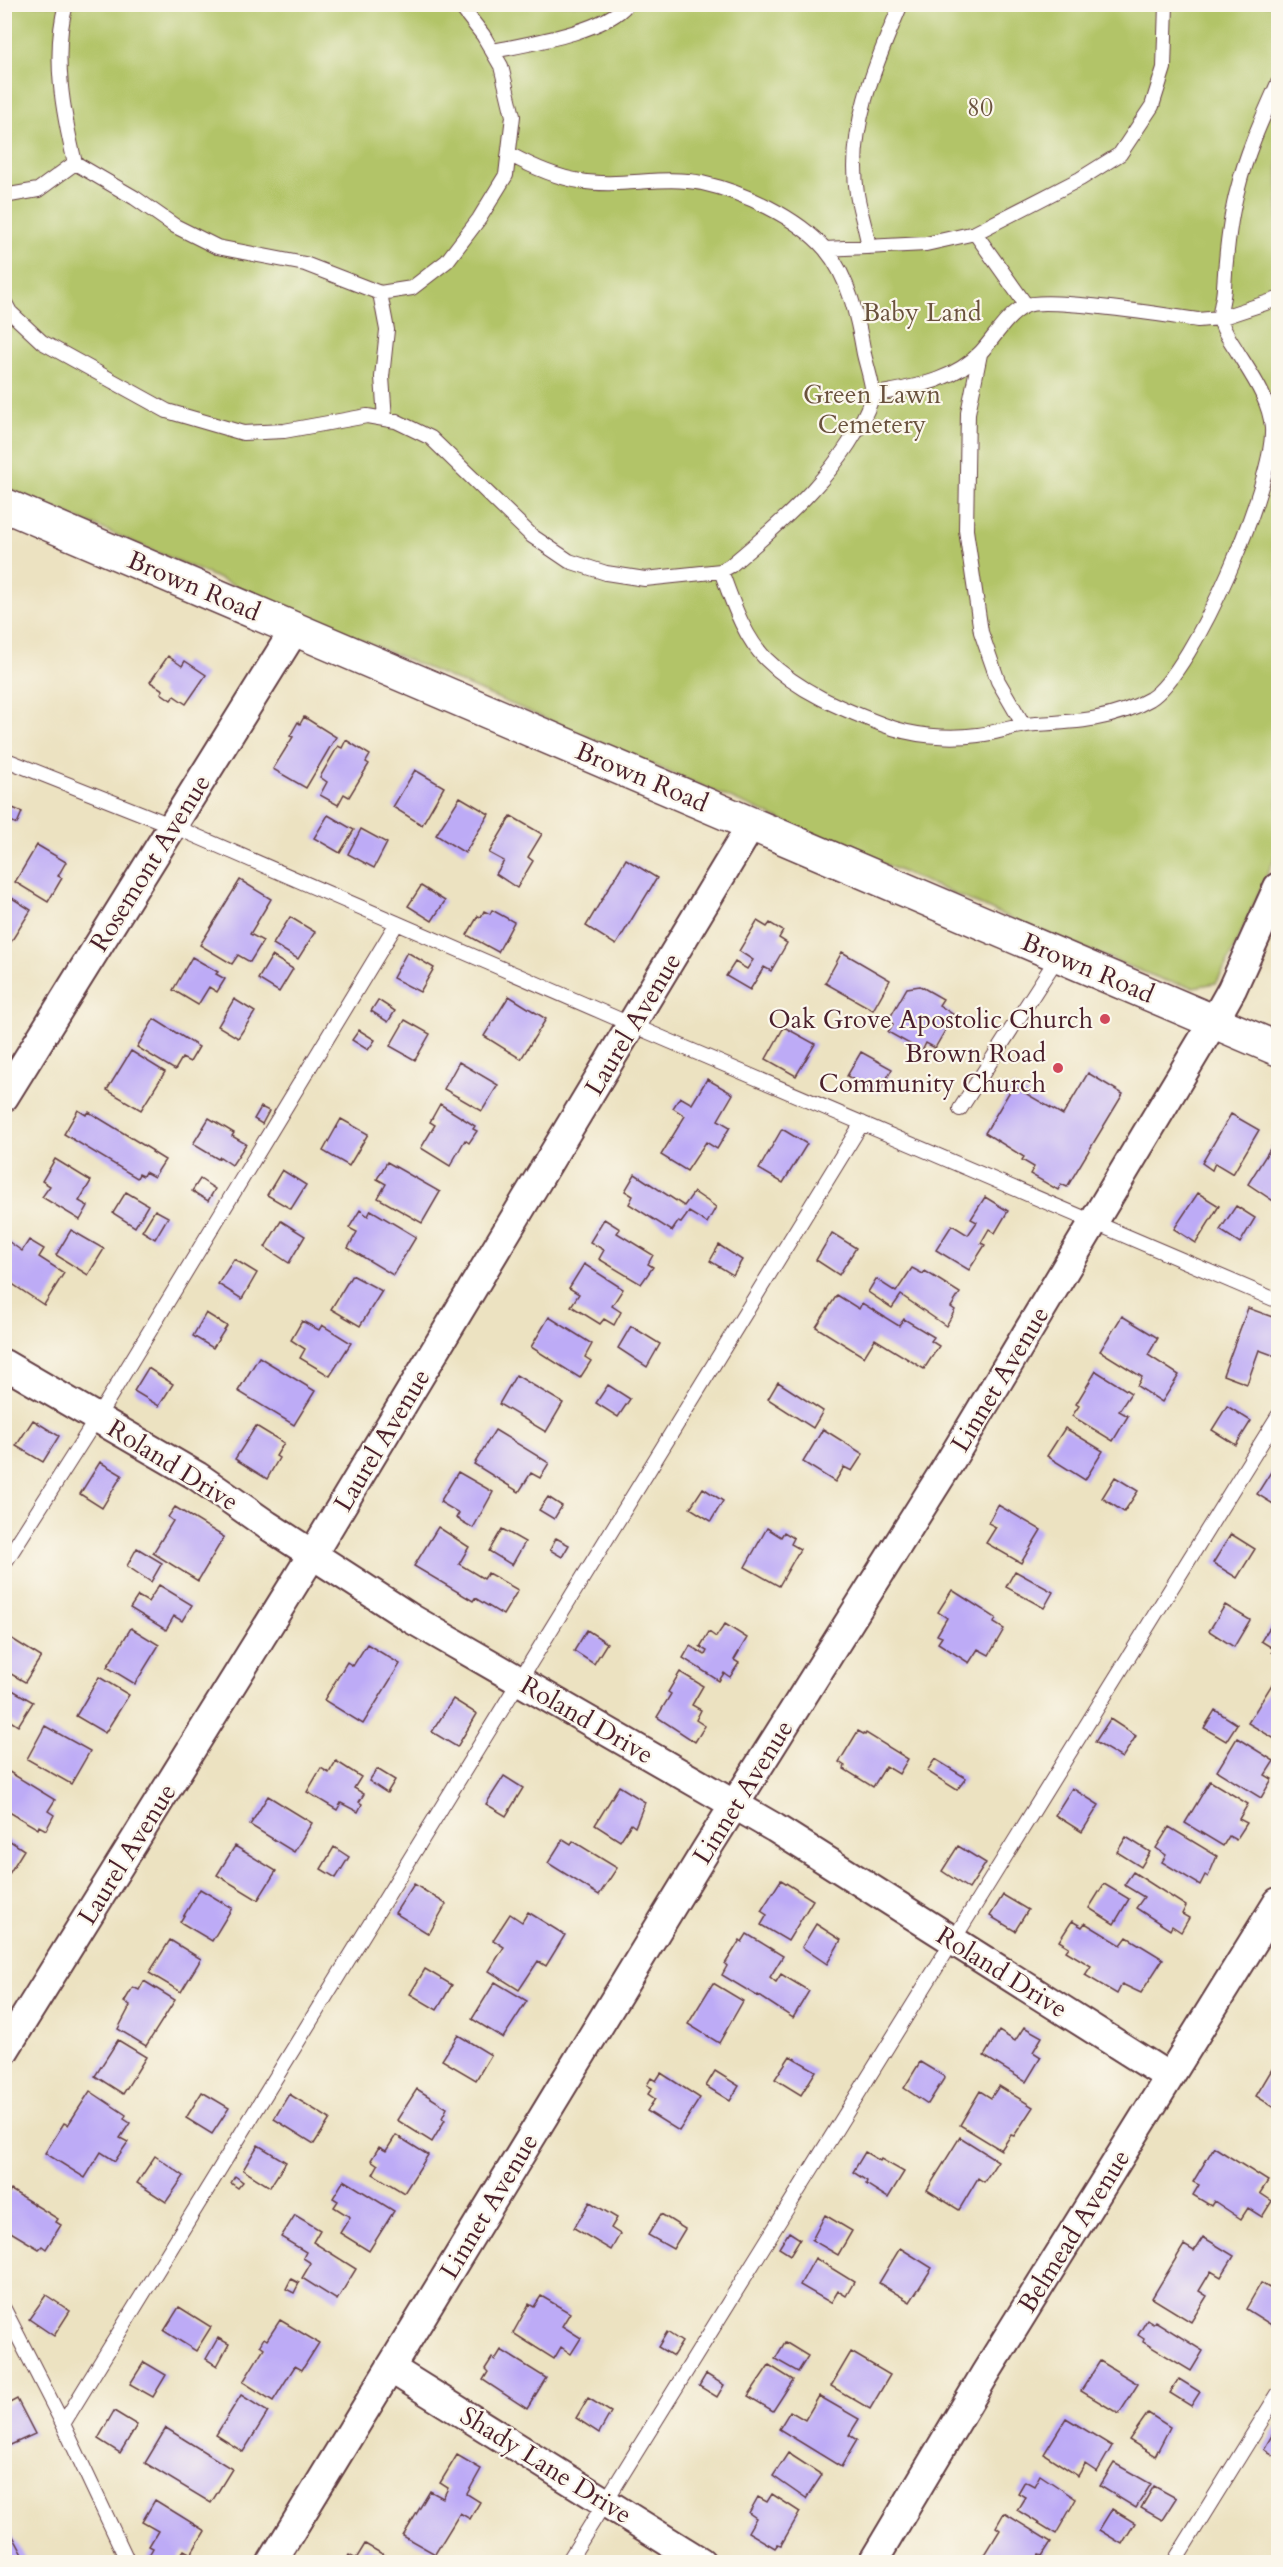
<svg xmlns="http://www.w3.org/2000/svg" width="1283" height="2567" viewBox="0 0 1283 2567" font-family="Cardo,serif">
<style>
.green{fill:#b2c468;stroke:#7e724a;stroke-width:1.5}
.building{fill:#bdabf6}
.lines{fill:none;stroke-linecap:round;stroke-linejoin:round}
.lane-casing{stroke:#623c42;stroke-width:16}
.street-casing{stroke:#623c42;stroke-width:32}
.secondary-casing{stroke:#623c42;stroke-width:36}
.lane{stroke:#fff;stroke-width:14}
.street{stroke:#fff;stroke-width:28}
.secondary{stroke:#fff;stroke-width:33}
.poi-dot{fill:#d1495b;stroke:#fbf7ec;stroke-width:2}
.labels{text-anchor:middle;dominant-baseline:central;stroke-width:4.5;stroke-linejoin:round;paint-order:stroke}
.park-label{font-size:26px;fill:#69513d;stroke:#fbf7ec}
.street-label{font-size:26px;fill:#4a1f2b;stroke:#fbf7ec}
.poi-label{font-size:26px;fill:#4a1f2b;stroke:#fbf7ec;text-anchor:end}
</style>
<rect width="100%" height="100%" fill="#fbf7ec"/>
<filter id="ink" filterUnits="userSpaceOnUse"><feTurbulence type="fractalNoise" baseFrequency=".0167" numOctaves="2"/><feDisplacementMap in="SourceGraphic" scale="12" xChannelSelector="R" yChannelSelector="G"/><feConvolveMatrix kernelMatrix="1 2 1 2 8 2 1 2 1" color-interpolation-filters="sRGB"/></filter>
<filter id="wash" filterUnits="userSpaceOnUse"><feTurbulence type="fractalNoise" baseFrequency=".008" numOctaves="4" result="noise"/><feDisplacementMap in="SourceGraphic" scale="24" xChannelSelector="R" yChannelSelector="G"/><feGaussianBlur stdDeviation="1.35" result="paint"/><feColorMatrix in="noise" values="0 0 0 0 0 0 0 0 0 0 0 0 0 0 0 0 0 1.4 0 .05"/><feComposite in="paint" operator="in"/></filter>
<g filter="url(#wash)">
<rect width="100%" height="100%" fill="#ece2c1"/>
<path class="green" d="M5,5H1278V850L1227,964L1216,983L1193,987L1166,981L1024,924L5,487Z"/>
<g id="blocks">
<path class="building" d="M168,656L182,666L185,661L206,675L186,704L174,696L171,700L161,693L163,690L150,682Z
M304,717L336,737L306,788L273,769L293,737L290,736L298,722L300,724Z
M346,740L370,755L366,762L369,764L349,797L344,794L338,805L320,795L327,782L320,777L338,746L342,748Z
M415,770L444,787L422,825L393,807Z
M460,797L489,814L465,853L436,835Z
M8,806L22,812L17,824L4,818Z
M328,815L354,830L340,853L314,838Z
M511,816L542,834L528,857L533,861L517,888L496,874L504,861L489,853Z
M361,829L387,843L374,868L348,854Z
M37,845L66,862L58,876L62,878L48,902L15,882Z
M626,859L657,878L616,945L586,926Z
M240,880L271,899L250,934L263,941L250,962L238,955L232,964L200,945Z
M421,886L445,901L432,921L408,906Z
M4,893L31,910L4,953Z
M492,910L514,922L498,952L467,935L478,916L481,917L484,911L490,914Z
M290,917L315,932L298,959L273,944Z
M757,921L767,927L770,923L783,931L779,938L787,943L771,971L764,967L750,990L726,976L735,962L747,969L753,960L739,951Z
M407,952L434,968L420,992L393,978Z
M842,952L890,980L873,1010L825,983Z
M272,956L293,969L279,992L258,979Z
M192,957L218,972L216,974L225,979L217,992L209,987L198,1005L173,990Z
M920,986L943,999L939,1005L954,1015L935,1048L926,1043L922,1051L888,1032L893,1024L888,1021L907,988Z
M509,996L546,1019L521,1059L484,1036Z
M234,999L255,1012L238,1038L218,1026Z
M378,1000L395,1011L388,1022L371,1011Z
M154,1019L199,1047L190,1062L182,1058L175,1070L137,1047Z
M405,1020L430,1034L415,1060L390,1046Z
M784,1027L815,1044L796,1076L766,1059Z
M359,1030L375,1040L368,1050L352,1040Z
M131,1051L165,1072L141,1110L107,1090Z
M861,1052L892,1069L878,1094L847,1076Z
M459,1062L498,1085L482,1111L444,1089Z
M1088,1073L1123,1094L1067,1187L1061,1184L1058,1190L1030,1174L1034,1167L1022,1160L1024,1157L985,1133L1013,1086L1063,1115Z
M707,1079L733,1094L718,1120L730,1127L717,1149L706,1142L687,1171L661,1155L685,1116L673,1108L680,1097L692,1104Z
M440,1104L475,1126L473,1129L477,1131L469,1143L465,1140L450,1166L421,1148L435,1125L430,1122Z
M261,1107L269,1111L262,1124L254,1119Z
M78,1110L86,1115L89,1112L153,1151L152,1152L165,1160L154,1177L145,1172L143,1176L139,1174L137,1178L64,1134Z
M1231,1114L1259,1130L1233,1174L1215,1163L1212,1170L1202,1163Z
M209,1118L234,1133L232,1136L246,1144L232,1165L220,1157L218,1159L193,1144Z
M341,1119L368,1134L349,1166L323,1151Z
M782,1129L807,1144L783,1183L759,1169Z
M1278,1136V1204L1248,1184Z
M55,1159L91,1181L79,1201L88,1206L80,1220L42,1197L50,1186L42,1181Z
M387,1162L440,1192L422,1223L378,1198L386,1184L377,1179Z
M282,1170L306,1185L291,1209L267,1195Z
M635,1174L684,1206L694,1192L716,1207L707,1223L689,1212L681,1223L678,1222L672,1231L629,1204L633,1196L625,1191Z
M200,1179L215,1189L208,1201L192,1191Z
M126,1192L148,1205L135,1227L113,1213Z
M1198,1193L1219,1206L1196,1243L1174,1229Z
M985,1197L1008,1211L995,1233L989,1229L981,1243L985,1245L969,1270L936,1250L952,1225L968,1235L977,1222L971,1219Z
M1236,1206L1255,1218L1240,1243L1220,1230Z
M155,1210L168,1217L155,1239L142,1231Z
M360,1210L368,1216L371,1210L416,1237L393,1275L348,1248L357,1232L349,1228Z
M604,1219L620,1229L617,1233L653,1255L648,1264L653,1267L641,1284L599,1259L604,1250L590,1242Z
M281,1221L305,1236L289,1263L265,1247Z
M71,1230L104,1249L88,1275L56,1255Z
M832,1233L856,1248L839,1275L816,1260Z
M5,1239L22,1251L29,1240L44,1249L39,1257L64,1273L44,1305L5,1279Z
M719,1245L742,1260L733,1275L710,1261Z
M234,1259L257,1273L242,1299L218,1284Z
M584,1264L623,1289L612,1306L621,1312L614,1325L604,1319L600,1324L571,1306L579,1294L569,1288Z
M912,1268L923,1274L925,1271L960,1293L951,1307L955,1310L946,1326L901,1295L892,1308L868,1292L876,1279L896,1292Z
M352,1275L382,1291L360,1326L331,1309Z
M837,1295L859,1309L862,1303L899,1326L904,1319L934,1337L931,1341L939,1346L924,1369L875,1339L864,1357L816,1327Z
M1248,1308L1278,1319V1357L1259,1350L1247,1384L1223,1375Z
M206,1313L227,1326L213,1348L193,1336Z
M1122,1316L1158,1338L1148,1355L1179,1375L1162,1402L1137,1386L1142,1377L1100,1351Z
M549,1317L592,1344L585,1357L591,1361L580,1378L531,1347Z
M302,1321L319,1330L322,1325L351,1343L330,1376L300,1358L305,1349L291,1340Z
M631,1326L660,1344L647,1367L618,1348Z
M259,1357L315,1391L294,1425L238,1391Z
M148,1368L173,1384L159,1406L134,1391Z
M1096,1371L1131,1393L1119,1411L1128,1416L1113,1441L1072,1416L1079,1406L1076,1404Z
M516,1375L563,1403L546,1432L499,1404Z
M778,1382L823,1411L813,1428L768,1399Z
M608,1385L630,1399L618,1417L596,1403Z
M1227,1406L1251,1421L1236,1445L1212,1430Z
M33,1420L59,1436L43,1462L16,1446Z
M256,1426L284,1443L276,1456L279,1458L267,1479L235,1459Z
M1065,1428L1103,1451L1085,1480L1047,1456Z
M823,1429L863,1454L852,1471L844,1467L835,1482L803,1462Z
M495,1430L549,1463L540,1478L531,1473L519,1492L474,1464Z
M100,1462L122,1475L102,1508L80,1494Z
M1274,1467L1278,1470V1507L1257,1494Z
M458,1472L493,1492L473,1528L456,1518L459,1513L440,1502Z
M1115,1477L1138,1491L1124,1512L1102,1498Z
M703,1488L723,1501L711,1521L690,1508Z
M548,1497L562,1506L554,1519L539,1510Z
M998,1505L1041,1530L1021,1563L986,1543L996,1527L988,1523Z
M175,1507L224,1537L198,1581L153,1553L173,1521L168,1517Z
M438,1527L469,1547L459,1564L484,1579L488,1573L518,1590L503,1615L475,1598L473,1601L414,1566Z
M767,1528L781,1537L784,1532L794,1538L791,1544L800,1549L779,1586L745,1567Z
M502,1529L525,1542L512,1565L489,1551Z
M1231,1534L1255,1549L1237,1578L1213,1563Z
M556,1538L569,1545L562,1557L550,1550Z
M137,1548L162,1563L151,1582L127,1566Z
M1015,1571L1053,1592L1044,1608L1006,1587Z
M159,1585L192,1605L182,1621L174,1616L166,1630L130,1608L138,1596L148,1602Z
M952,1590L996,1618L994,1623L1004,1629L989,1655L978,1649L969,1663L938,1643L942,1637L937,1635L947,1618L938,1612Z
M1225,1605L1250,1620L1234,1647L1209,1631Z
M1277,1616L1278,1617V1655L1272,1652L1274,1649L1261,1641Z
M725,1624L747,1638L734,1660L739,1663L730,1677L724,1673L719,1681L683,1658L690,1646L705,1655L707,1651L700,1647L709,1632L716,1637Z
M131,1628L159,1645L135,1684L107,1667Z
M587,1630L607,1643L594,1664L574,1651Z
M9,1637L41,1657L25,1682L4,1670V1644Z
M367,1644L400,1664L363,1724L324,1700L347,1662L353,1666Z
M680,1672L703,1686L692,1705L701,1710L696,1720L705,1726L695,1742L657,1717L671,1694L668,1692Z
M99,1677L129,1695L105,1733L76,1716Z
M1274,1681L1278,1684V1741L1248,1723Z
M9,1688L33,1702L18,1726L4,1717V1695Z
M453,1699L477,1714L457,1747L432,1732Z
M1215,1710L1237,1724L1226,1741L1204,1728Z
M1110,1719L1136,1736L1122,1758L1095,1742Z
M45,1726L90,1751L71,1784L27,1759Z
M858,1731L865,1735L866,1733L908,1759L899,1774L886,1766L873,1787L844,1769L845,1766L839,1762Z
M1237,1738L1274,1761L1265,1775L1272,1779L1261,1798L1217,1771Z
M935,1759L966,1778L957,1790L927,1771Z
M336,1761L361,1777L354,1788L364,1794L359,1802L362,1804L358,1812L341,1803L337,1810L307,1792L321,1768L329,1773Z
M377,1769L395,1780L387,1793L369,1781Z
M6,1770L55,1800L48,1811L54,1815L46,1830L39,1826L38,1829L4,1809V1773Z
M504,1776L523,1788L506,1816L486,1804Z
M1210,1781L1248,1804L1239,1819L1247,1823L1236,1840L1229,1836L1223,1846L1185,1823Z
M619,1786L645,1802L635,1827L631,1824L620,1841L595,1825Z
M1072,1788L1099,1805L1082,1832L1055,1815Z
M268,1796L312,1823L294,1852L250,1825Z
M1169,1827L1217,1856L1208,1877L1205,1875L1200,1885L1162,1862L1166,1855L1156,1848Z
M4,1837L24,1850L4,1882Z
M1126,1837L1150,1852L1141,1867L1117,1852Z
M563,1839L571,1844L573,1841L617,1868L599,1895L548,1863Z
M235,1846L276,1871L258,1900L217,1875Z
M958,1846L986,1863L969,1889L942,1871Z
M334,1847L349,1857L336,1878L321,1869Z
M1133,1872L1186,1906L1182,1914L1189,1918L1181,1932L1172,1926L1170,1930L1136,1908L1144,1897L1124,1885Z
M781,1880L813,1900L788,1941L761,1925L767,1915L761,1911Z
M414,1884L446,1904L429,1934L395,1913Z
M1104,1884L1129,1899L1114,1924L1089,1908Z
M200,1889L232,1908L212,1941L180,1922Z
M1003,1895L1028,1910L1015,1931L990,1916Z
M528,1912L565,1935L546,1966L538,1961L519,1990L489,1971L504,1947L493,1940L510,1914L522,1922Z
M1072,1921L1082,1927L1085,1923L1121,1945L1127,1937L1163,1959L1141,1993L1122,1984L1117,1994L1085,1975L1091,1966L1066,1951L1069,1947L1059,1941Z
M816,1924L841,1940L827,1964L802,1947Z
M747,1934L783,1956L770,1977L776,1982L781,1974L809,1991L793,2018L758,1995L757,1996L722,1975L727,1966L725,1964L740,1940L742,1942Z
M170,1940L201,1959L181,1992L149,1973Z
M425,1969L452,1985L437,2010L410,1994Z
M144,1981L175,2000L146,2046L118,2029L130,2006L124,2002L133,1987L139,1990Z
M495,1982L527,2001L503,2038L472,2019Z
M713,1983L743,2001L719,2043L688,2024Z
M1024,2027L1042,2037L1033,2052L1041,2057L1026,2082L984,2056L999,2031L1015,2041Z
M458,2035L491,2055L476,2080L442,2060Z
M118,2040L146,2057L123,2094L95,2076Z
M790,2056L816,2071L801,2095L775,2079Z
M1278,2059V2110L1256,2096Z
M920,2062L945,2077L928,2104L904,2088Z
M715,2071L739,2086L730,2101L706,2086Z
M661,2073L700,2098L679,2131L647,2111L655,2099L648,2094L652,2088L647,2085L651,2078L656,2081Z
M999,2086L1033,2107L1014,2136L1011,2135L1001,2150L960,2125L980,2091L991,2098Z
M417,2089L447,2108L442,2118L445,2120L432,2142L397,2120Z
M90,2091L126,2115L124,2119L130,2123L120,2138L128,2142L115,2161L101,2152L85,2178L45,2153L64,2123L68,2125Z
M202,2092L229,2108L212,2134L186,2118Z
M289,2094L330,2119L314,2144L274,2119Z
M396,2135L428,2155L404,2193L373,2174L378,2165L371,2160L379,2147L386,2151Z
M960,2137L998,2161L984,2182L978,2178L959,2210L927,2190Z
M258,2145L286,2162L270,2187L243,2170Z
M1214,2147L1268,2181L1260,2193L1272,2201L1262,2217L1248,2208L1241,2219L1214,2201L1211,2206L1193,2195L1199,2185L1193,2182Z
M865,2152L880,2161L881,2159L904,2172L888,2198L866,2184L867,2181L853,2172Z
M155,2156L184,2176L166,2202L137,2183Z
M235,2176L243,2182L238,2188L231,2183Z
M344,2180L394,2211L369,2251L340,2233L350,2217L334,2207L338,2201L333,2198Z
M11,2190L58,2219L56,2222L61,2225L46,2249L42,2246L39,2249L4,2228V2200Z
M590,2202L617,2218L611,2228L620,2234L611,2250L574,2228Z
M661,2214L685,2229L673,2249L648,2235Z
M295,2215L320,2230L313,2242L356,2269L337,2300L302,2278L311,2263L303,2258L306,2252L281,2237Z
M825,2215L852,2231L838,2255L812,2240Z
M789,2232L800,2239L790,2255L779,2248Z
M1203,2237L1234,2256L1221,2277L1211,2271L1199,2291L1207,2296L1191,2322L1152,2298L1184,2245L1194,2251Z
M900,2248L932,2268L910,2302L879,2283Z
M815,2258L854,2282L846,2296L838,2291L831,2303L800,2285Z
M291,2279L299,2283L294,2293L286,2289Z
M1261,2283L1278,2293V2325L1276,2328L1246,2309Z
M46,2295L70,2311L54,2336L29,2319Z
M541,2296L570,2313L562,2326L581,2338L571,2354L561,2347L554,2359L513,2333L529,2304L534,2307Z
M179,2307L211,2327L196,2351L164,2331Z
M280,2320L319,2343L302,2370L295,2366L273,2401L243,2382L264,2348L260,2345L264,2338L267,2340Z
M1147,2320L1153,2324L1155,2321L1203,2351L1191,2371L1143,2342L1144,2339L1138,2335Z
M667,2332L682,2342L673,2356L658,2347Z
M218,2338L229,2344L217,2366L206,2359Z
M785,2342L808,2356L798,2372L775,2359Z
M501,2350L546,2378L527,2409L483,2380L488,2372L485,2369L492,2358L495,2360Z
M851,2352L890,2375L870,2409L831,2386Z
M1100,2361L1138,2384L1119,2414L1081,2391Z
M144,2362L166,2375L153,2397L130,2384Z
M769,2365L793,2380L773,2411L748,2396Z
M706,2374L724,2385L717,2397L699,2386Z
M1179,2379L1200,2392L1191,2406L1170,2393Z
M241,2395L268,2412L243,2452L216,2435Z
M819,2396L859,2419L849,2435L857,2440L841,2467L779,2429L790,2411L805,2420Z
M588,2398L611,2412L599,2433L576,2418Z
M17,2399L35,2434L6,2447L4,2406Z
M114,2411L137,2425L120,2453L98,2439Z
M1148,2413L1170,2427L1155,2456L1129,2440Z
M1066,2418L1112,2446L1097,2472L1085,2464L1078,2476L1044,2454Z
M1278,2425V2458L1264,2449Z
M166,2428L232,2469L211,2503L145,2463Z
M788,2453L822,2475L806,2499L773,2476Z
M457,2455L481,2469L467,2494L480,2502L470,2519L460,2513L435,2554L403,2536L430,2491L443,2498L448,2488L440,2483Z
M1114,2463L1151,2484L1136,2508L1100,2486Z
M1040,2475L1076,2499L1056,2534L1017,2510L1025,2497L1018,2493L1025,2481L1034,2486Z
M1154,2486L1176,2498L1162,2520L1141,2508Z
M772,2494L800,2512L781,2545L778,2544L775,2548L748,2532L756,2518L749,2513L758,2497L767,2502Z
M155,2500L205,2531L191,2554L184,2550L176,2562H157L148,2557L153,2548L149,2546L158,2531L142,2522Z
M1112,2509L1135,2523L1122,2544L1099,2530Z
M1004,2513L1051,2542L1042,2556L1039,2555L1034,2562L981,2561L1000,2530L996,2527Z
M7,2525L27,2562H4V2526Z
M365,2544L396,2562H345L349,2555L356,2559Z"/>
</g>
</g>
<g filter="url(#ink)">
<use href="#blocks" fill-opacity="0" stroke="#623c42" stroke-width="1.5"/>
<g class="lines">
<g class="lane-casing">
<path id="lane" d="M66,4C52,55 63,113 75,163L135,198L175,226L217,247L305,264L380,293L412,288L447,261L479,219L506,175L513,116L501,66L483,35L459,4
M926,4H930
M493,51C527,44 605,32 627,4
M4,196L38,190L75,163
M975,233L1026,305
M869,247C866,229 860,212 857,194C847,128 876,63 901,4
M825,249L926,244L975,233L1080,179L1120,154L1152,106L1164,68L1166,4
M380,293L387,330L382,377L385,419
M4,301L10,312L42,342L167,411L243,433L284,431L367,416L396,421L431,438L532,536L569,561L606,573L645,579L721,571L730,566C784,521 847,466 872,398C875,390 866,364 864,354C858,319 849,277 825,249C797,217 743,192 702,183C662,175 620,188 580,181C554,177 531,166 509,154
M980,354L968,413L966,530L981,632L998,681L1023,724
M873,395C912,387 953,382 981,352C995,337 1006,316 1025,306C1044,296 1169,316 1198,320L1220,318L1278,299
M721,571C732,600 743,636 766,659C799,692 842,709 884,725C912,736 948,739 978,735C997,733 1015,725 1036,724C1075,722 1114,720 1150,699C1194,672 1275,480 1272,428C1270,399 1250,373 1235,348C1229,339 1221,327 1220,316C1220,307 1224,297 1224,287C1226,254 1229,220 1238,188C1247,151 1263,117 1278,83
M4,759L173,826L632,1025L1278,1301
M960,1109L1059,955
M4,1564L97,1418L397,923
M4,2309L63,2424L128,2562
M63,2424L862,1123
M568,2562L1278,1416
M1174,2562L1278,2394"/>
</g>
<g class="street-casing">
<path id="street" d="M4,1097L295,629
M4,1364L197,1476L267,1525L412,1619L775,1828L1169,2077
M4,2051L312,1555L752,824
M390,2368L701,2562
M272,2562L706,1850L951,1460L1214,1021L1232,989L1278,887
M873,2562L985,2374L1278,1902"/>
</g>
<g class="secondary-casing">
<path id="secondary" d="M4,505L1278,1049"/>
</g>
<use href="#lane" class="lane"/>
<use href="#street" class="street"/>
<use href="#secondary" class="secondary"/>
</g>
</g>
<g class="poi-dot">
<circle cx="1105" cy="1019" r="6"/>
<circle cx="1058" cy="1068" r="6"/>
</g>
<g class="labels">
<g class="park-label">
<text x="980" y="107">80</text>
<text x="922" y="312">Baby Land</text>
<text x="872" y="394">Green Lawn<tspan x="872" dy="30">Cemetery</tspan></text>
</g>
<g class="street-label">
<text transform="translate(194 586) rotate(23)">Brown Road</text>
<text transform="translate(642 777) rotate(23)">Brown Road</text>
<text transform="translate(150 863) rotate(-58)">Rosemont Avenue</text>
<text transform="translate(1088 968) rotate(23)">Brown Road</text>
<text transform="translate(633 1024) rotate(-59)">Laurel Avenue</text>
<text transform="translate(1000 1379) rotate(-59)">Linnet Avenue</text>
<text transform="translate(382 1440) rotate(-59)">Laurel Avenue</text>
<text transform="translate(173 1465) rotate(32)">Roland Drive</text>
<text transform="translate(587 1720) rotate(30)">Roland Drive</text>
<text transform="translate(743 1792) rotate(-58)">Linnet Avenue</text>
<text transform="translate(127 1854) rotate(-58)">Laurel Avenue</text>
<text transform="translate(1002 1972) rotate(32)">Roland Drive</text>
<text transform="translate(489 2206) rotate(-59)">Linnet Avenue</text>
<text transform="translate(1074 2231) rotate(-58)">Belmead Avenue</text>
<text transform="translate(546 2465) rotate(32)">Shady Lane Drive</text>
</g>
<g class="poi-label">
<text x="1093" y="1019">Oak Grove Apostolic Church</text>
<text x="1046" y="1053">Brown Road<tspan x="1046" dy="30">Community Church</tspan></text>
</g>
</g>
<rect width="1283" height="2567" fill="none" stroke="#fbf7ec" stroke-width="24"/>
</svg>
